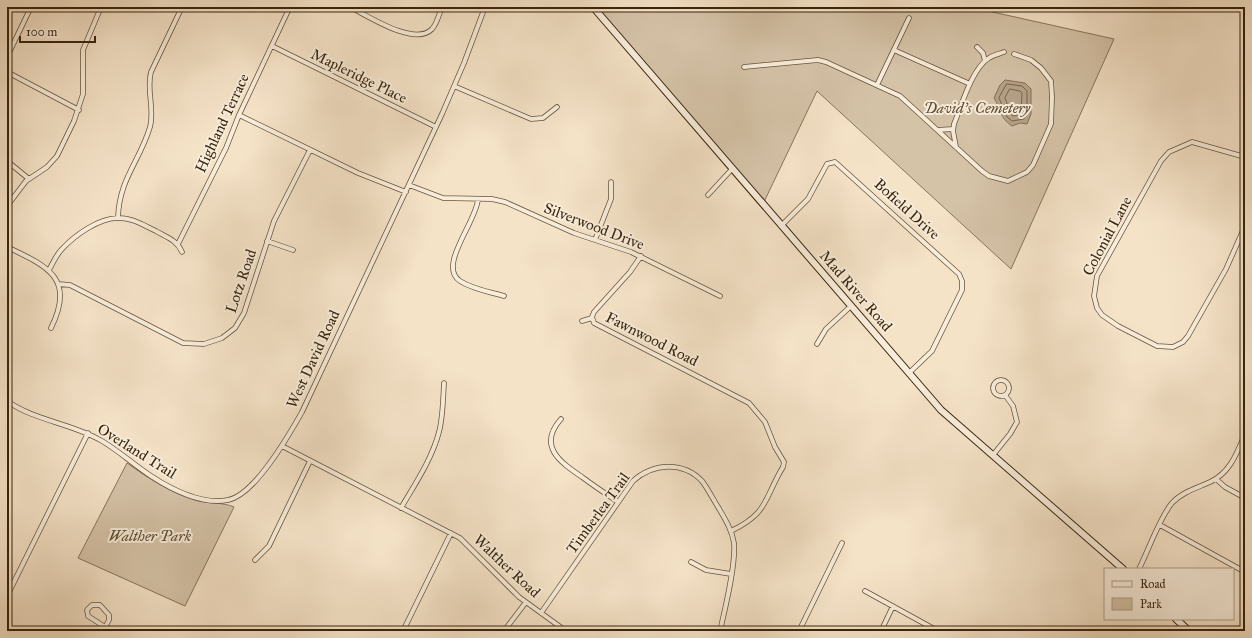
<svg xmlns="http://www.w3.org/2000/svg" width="1252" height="638" viewBox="0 0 1252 638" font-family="'IM FELL Great Primer',serif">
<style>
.green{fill:#d5c3a8;stroke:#87745a}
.water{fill:#b5a288;stroke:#837056}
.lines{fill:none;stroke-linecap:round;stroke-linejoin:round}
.shore{stroke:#77634a;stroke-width:1}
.street-casing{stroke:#68543b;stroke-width:5.5}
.secondary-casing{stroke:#39240c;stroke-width:8}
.street{stroke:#f8eddb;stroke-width:4}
.secondary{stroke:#f8eddb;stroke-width:6}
.labels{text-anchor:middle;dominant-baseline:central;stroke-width:4;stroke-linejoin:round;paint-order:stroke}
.street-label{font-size:15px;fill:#39240c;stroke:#f8eddb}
.park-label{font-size:15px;font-style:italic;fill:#604c33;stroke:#f8eddb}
</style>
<rect width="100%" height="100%" fill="#f5e3c8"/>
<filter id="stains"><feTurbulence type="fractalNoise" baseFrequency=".005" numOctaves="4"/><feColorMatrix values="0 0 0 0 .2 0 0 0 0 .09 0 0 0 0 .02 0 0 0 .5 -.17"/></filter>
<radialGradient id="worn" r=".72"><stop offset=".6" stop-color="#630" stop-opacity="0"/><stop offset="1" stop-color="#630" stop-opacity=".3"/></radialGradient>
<path class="green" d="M593,7H970L1114,39L1011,269L817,91L763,204Z
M127,463C148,478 172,494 198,501C211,504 222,502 234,507L185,606L78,558Z"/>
<path class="water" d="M1005,80L1025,83L1031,89V114L1027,124L1020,123L1012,126C999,117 1002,111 994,98L1000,85Z"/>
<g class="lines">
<path class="shore" d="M1007,84L1022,86L1027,91V113L1024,119L1012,121L1007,117L999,98Z
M1010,89L1020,91L1022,93L1021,114L1013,116L1010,112L1005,98Z"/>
<g class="street-casing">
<path id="street" d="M350,7C368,16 415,47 432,29C437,24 439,14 442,7
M474,7L483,10
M272,46L436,127
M977,47L983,53L985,61
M894,50L970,84
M7,57L31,7
M744,67L818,60L826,62L900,96L982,171L989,176L1008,181L1027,172L1033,165L1051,124L1052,97L1051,81L1041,68L1031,60L1014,54
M7,72L79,110
M877,85L909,18
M454,86L531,119L543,118L557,107
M239,115L358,173L406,192
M938,130L953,129
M956,147L953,131L954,124C961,107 972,68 989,58C993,55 999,54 1004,52
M1245,157L1192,142L1169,152L1161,161L1097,276L1094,296L1097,308L1102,315L1118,326L1157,346L1173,347L1183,342L1188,336L1226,269L1245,226
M7,161L29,179
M409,185L443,198L492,199L505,202L574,233L631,252L720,296
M708,195L732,169
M478,199C477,221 437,266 460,281C472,289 490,292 504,296
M7,206L26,181L47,167L57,156L74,121L83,94V50L101,7
M118,218C119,179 140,161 150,127C155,109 146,90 151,72L182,7
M781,226L808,199L827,164L835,162L959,274L962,281V290L932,351L909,373
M595,240L611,199V182
M267,241L293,250
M178,244L226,148L239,115L288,11
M7,247C47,266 76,278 51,328
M641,256L630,272L594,312L592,317L594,323L749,403L765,422L775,447L784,462L783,467C764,498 769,513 731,531
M49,270C53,263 56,255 62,249C75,235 99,218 118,218C131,217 145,226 156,231C166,237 177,240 182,252
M58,284L70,285L183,343L204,344L222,338L235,328L244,313L274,221L310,150
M582,321L592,318
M817,344L826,329L851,306
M993 388a8 8 0 1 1 16 0a8 8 0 1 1-16 0Z
M7,401C35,421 72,423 102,441C119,451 134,465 151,476C171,489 202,505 228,500C255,495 289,435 302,412L442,114L464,63L485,7
M561,419C537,446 560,462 582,477C594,486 606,494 618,502
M282,446L460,538L519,597L566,631
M993,455L1010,434L1017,422L1013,406L1005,395
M1216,479L1225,487L1245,498
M401,508C415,484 432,459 439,432C443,417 443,399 444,383
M1160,525L1245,572
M255,560L269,546L310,461
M691,562L706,570L731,574
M1139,569C1148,551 1160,517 1172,503C1182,492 1197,488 1210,482C1230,473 1237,453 1245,434
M865,591L938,631
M7,596L88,433
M541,613L633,481C653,463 683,461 702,481C708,489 713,499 718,507C725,519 732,530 734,543C736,565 725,609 720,631
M103,631L109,620V615L100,605H92L87,610L88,616L105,627
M403,631L451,533
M504,631L526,602
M799,631L842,543
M881,631L893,606"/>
</g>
<g class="secondary-casing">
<path id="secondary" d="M593,7L941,410L1123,569
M1176,619L1189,631"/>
</g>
<use href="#street" class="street"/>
<use href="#secondary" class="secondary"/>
</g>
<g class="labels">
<g class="street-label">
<text transform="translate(359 76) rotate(26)">Mapleridge Place</text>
<text transform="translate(222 123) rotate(-65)">Highland Terrace</text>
<text transform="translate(907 209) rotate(42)">Bofield Drive</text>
<text transform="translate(594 226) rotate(21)">Silverwood Drive</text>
<text transform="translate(1107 236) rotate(-62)">Colonial Lane</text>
<text transform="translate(241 281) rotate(-71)">Lotz Road</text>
<text transform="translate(856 291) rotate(49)">Mad River Road</text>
<text transform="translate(652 339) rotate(27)">Fawnwood Road</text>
<text transform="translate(313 359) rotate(-65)">West David Road</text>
<text transform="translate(137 451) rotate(32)">Overland Trail</text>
<text transform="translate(598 513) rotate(-54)">Timberlea Trail</text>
<text transform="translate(507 566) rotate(43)">Walther Road</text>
</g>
<g class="park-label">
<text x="977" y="108">David's Cemetery</text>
<text x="150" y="536">Walther Park</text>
</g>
</g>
<rect width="1252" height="638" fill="none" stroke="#f5e3c8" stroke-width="24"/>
<rect x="8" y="8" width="1236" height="622" fill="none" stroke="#39240c" stroke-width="2"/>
<rect x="12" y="12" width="1228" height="614" fill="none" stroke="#39240c"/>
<rect x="1104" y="568" width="130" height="52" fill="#f8eddb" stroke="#ac9d88"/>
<rect x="1112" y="581" width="20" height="6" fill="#f8eddb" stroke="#ac9d88"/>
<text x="1140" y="588" font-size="12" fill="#39240c">Road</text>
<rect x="1112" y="598" width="20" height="12" fill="#d5c3a8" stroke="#ac9d88"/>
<text x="1140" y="608" font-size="12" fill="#39240c">Park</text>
<path d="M20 36v6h75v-6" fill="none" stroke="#39240c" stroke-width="2"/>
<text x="26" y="36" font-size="12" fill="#39240c" stroke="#f8eddb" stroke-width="3" paint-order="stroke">100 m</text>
<rect width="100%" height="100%" filter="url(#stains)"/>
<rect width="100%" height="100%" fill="url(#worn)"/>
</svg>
